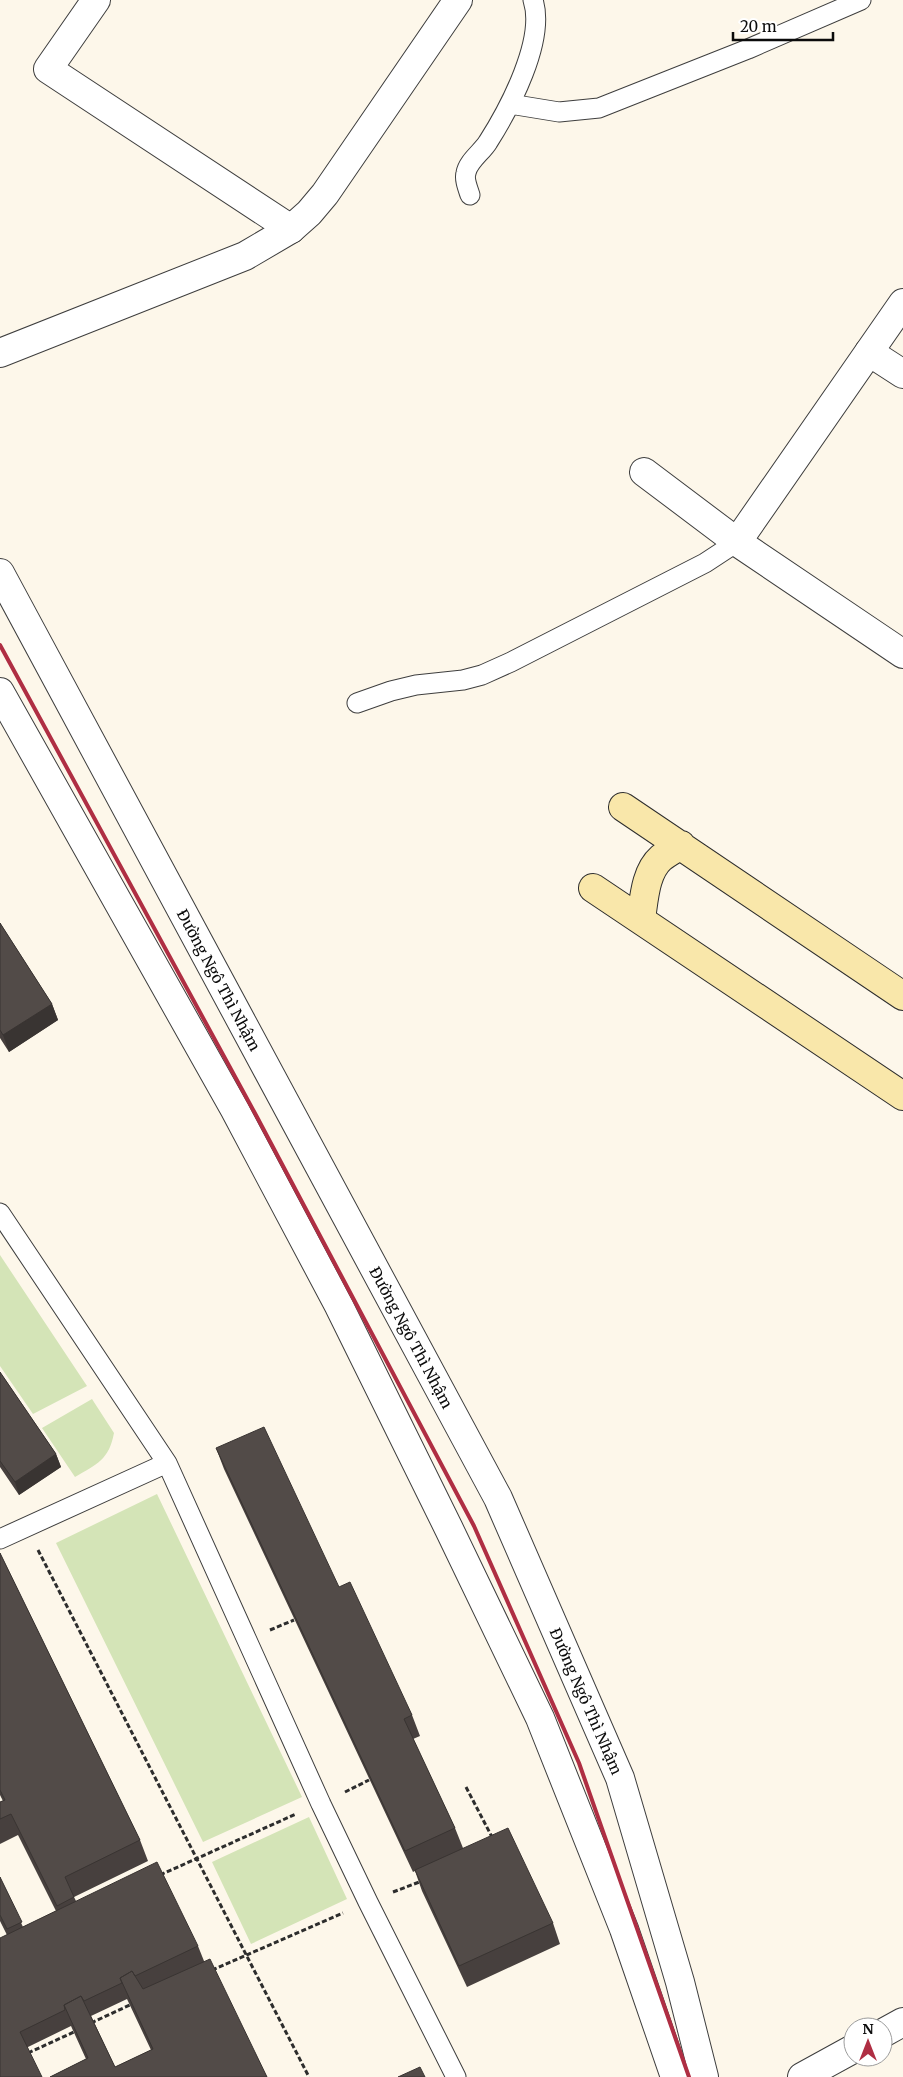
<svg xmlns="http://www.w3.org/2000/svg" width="903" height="2077" viewBox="0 0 903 2077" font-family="Merriweather,serif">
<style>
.green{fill:#d4e4b7}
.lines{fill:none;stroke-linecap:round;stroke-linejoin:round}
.lane-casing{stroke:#3e3e3e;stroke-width:21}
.street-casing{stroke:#3e3e3e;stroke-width:30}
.secondary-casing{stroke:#2d2d2d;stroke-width:30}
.path{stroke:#2d2d2d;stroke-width:3;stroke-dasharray:5 2.5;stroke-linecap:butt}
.lane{stroke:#fff;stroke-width:19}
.street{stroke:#fff;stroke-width:28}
.secondary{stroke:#f9e7aa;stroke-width:28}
.rail{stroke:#af2e43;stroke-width:4}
.wall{fill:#47403e;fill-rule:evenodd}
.shaded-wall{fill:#393432}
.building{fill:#524b48;stroke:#393432}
.labels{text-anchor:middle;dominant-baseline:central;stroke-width:5;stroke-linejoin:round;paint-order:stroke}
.street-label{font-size:15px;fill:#0b0b0b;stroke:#fff}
</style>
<rect width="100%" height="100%" fill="#fdf7ea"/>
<path class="green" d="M0,1255L87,1386L33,1414L0,1366Z
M92,1399L114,1433C109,1460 97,1464 75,1477L42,1428Z
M157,1494L302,1797L203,1842L56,1543Z
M309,1817L347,1899L251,1944L212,1862Z"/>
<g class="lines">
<g class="lane-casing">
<path id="lane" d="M510,104L559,112L599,108L748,49L861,0
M470,195C468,189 464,179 466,173C468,161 482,152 488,142C509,109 546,40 533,0
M357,703L391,691L416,685L463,680L482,675L511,662L705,563L737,542
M0,1213L167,1463L321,1804L368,1902L456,2077
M0,1539L167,1463"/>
</g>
<g class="street-casing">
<g id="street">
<path d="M96,0L48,69L291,229"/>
<path d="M869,352L903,374"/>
<path d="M0,353L245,256L291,229L309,213L325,194L458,0"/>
<path d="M644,472L737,542L903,654"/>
<path d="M737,542L903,303"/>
<path id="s1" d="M0,573L498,1498L620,1778L680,1982L704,2077"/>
<path d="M0,692L235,1110L339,1306L449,1529L540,1718L624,1929L675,2077"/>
<path d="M883,2033L903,2022"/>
<path d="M802,2077L853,2049"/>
</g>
</g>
<g class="secondary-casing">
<path id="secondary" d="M623,807L903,996
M593,888L903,1096
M641,919C644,900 645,872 661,858C667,853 675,849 681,845"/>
</g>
<path class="path" d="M38,1550L309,2077
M270,1630L294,1620
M466,1787L492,1837
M345,1792L369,1780
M160,1875L296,1814
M393,1892L422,1881
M212,1970L343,1913
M91,2023L132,2004
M28,2053L74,2032"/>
<use href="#lane" class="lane"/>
<use href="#street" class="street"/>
<use href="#secondary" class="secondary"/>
<path class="rail" d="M0,645L257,1117L474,1526L579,1763L689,2077"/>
</g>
<path class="wall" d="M0,923L52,1004L58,1020L9,1052L0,1038Z
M0,1372L56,1454L61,1467L19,1495L0,1467Z
M216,1448L339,1587L412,1715L420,1736L413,1739L455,1828L463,1848L553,1923L560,1944L467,1987L422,1891L415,1871L413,1872L224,1469Z
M0,1553L140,1840L148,1861L74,1897L76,1901L198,1946L204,1961L267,2077H50L86,2059L71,2026L28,2047L0,2077L7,1935L0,1921V1877L23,1927L56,1911L18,1835L0,1844V1802L3,1801L0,1795ZM127,1999L151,2050L115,2067L91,2016Z"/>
<path class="shaded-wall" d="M52,1004L58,1020L9,1052L3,1035Z
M56,1454L61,1467L19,1495L15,1482Z"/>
<path class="building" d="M0,923L52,1004L3,1035L0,1030Z
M0,1372L56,1454L15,1482L0,1461Z
M264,1427L339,1587L350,1582L412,1715L404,1719L455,1828L405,1851L216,1448Z
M0,1553L140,1840L65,1877L74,1897L57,1906L11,1814L0,1819V1802L5,1800L0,1790Z
M508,1828L553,1923L459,1966L415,1870Z
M157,1862L198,1946L135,1976L132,1971L120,1978L122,1983L84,2001L81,1996L64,2005L65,2010L20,2032L42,2077H0V1938Z
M0,1877L22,1922L7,1929L0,1915Z
M210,1959L267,2077H50L88,2058L64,2005L81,1996L115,2067L153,2049L120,1978L132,1971L143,1989Z
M420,2067L425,2077H398Z"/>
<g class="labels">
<g class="street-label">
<text stroke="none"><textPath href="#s1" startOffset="462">Đường Ngô Thì Nhậm</textPath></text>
<text stroke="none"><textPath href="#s1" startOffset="868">Đường Ngô Thì Nhậm</textPath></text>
<text stroke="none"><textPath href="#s1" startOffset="1272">Đường Ngô Thì Nhậm</textPath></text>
</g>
</g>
<g transform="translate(868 2042)"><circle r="24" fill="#ffffff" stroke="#9d9d9d"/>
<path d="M0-4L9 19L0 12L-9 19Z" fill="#af2e43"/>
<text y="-8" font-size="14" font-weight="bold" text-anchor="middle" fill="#0b0b0b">N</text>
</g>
<path d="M733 32v8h100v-8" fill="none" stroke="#0b0b0b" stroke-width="2.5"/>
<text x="740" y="32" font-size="15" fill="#0b0b0b" stroke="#ffffff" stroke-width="4" paint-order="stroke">20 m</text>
</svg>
